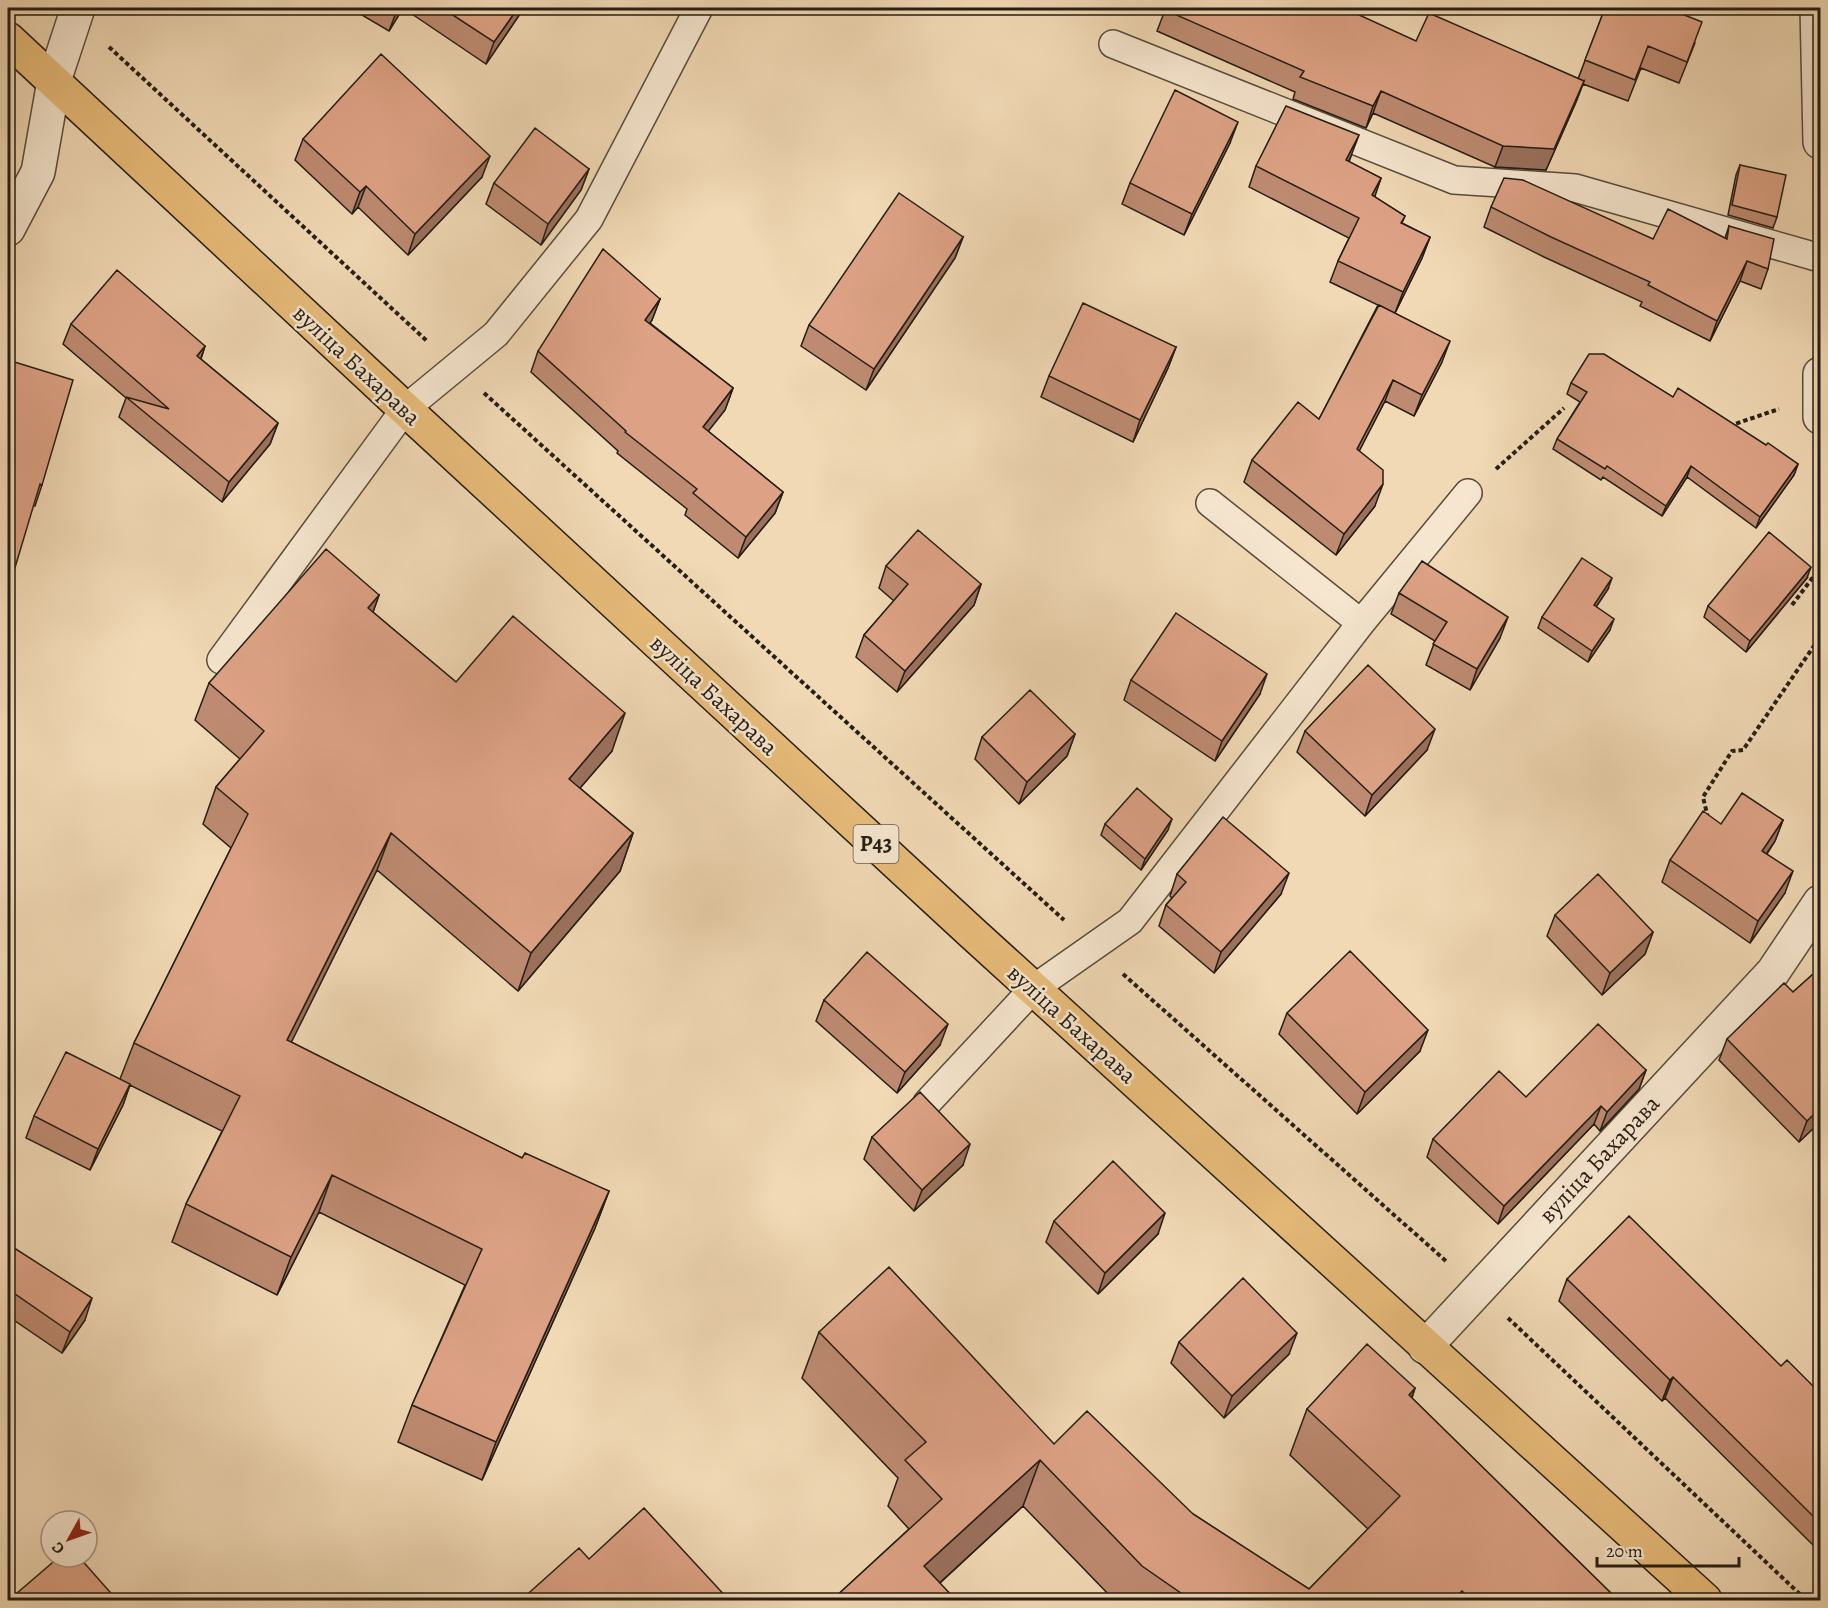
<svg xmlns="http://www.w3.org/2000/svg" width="1828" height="1608" viewBox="0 0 1828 1608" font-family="Alegreya,serif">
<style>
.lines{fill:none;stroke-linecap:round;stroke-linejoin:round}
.service-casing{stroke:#584c3c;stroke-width:30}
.minor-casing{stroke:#584c3c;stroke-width:36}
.primary-casing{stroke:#251d14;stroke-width:36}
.path{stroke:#251d14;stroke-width:4;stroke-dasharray:4.5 3;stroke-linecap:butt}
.service{stroke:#f6e6cf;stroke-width:27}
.minor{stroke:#f6e6cf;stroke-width:33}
.primary{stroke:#e8bc7a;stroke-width:33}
.wall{fill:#be8b72;stroke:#251d14;stroke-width:1.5}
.shaded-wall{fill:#9b715d;stroke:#251d14;stroke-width:1.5}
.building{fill:#dda285;stroke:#251d14;stroke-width:1.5}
.labels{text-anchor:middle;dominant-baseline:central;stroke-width:5;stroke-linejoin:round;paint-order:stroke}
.shield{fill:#f6e6cf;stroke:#64594c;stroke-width:1.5}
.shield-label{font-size:22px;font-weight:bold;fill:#251d14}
.street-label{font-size:24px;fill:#251d14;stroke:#f6e6cf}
</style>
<rect width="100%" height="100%" fill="#f1d9b5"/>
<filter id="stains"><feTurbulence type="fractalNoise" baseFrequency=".00333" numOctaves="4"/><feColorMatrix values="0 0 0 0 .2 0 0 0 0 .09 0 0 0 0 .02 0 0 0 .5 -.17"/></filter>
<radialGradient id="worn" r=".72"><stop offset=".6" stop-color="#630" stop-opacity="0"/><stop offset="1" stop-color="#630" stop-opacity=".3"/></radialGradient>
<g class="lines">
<g class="service-casing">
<path id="service" d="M1113,44L1454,180L1575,188L1820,258
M1210,503L1361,623
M221,660L405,409L496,334L589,219L699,8
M927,1103L1033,989L1130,921L1361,623L1468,493"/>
</g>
<g class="minor-casing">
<path id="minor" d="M1817,8L1820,142
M8,229L38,172L54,81L78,8
M1820,374V417
M1425,1347L1773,972L1820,902"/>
</g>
<g class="primary-casing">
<path id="primary" d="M8,39L405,409L970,931L1705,1600"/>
</g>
<path class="path" d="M109,47L427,341
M484,393L1064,920
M1729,426L1779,409
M1496,469L1564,408
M1792,605L1820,568
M1708,818L1703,797L1732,751L1743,750L1820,637
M1123,974L1447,1262
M1508,1318L1806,1600"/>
<use href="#service" class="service"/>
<use href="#minor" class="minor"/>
<use href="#primary" class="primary"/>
</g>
<path class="wall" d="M350,8H524L486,64L403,8L389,31Z
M1605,8L1695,43L1679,83L1641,68L1628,101L1583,84L1576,102L1546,170L1495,167L1373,113L1366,128L1293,99L1295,92L1157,31L1165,10L1416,41L1578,79Z
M303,139L482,177L408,255L358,207L352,214L295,160Z
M1230,143L1184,235L1122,204L1130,183Z
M1351,156L1349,162L1381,178L1374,197L1405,216L1402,223L1430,237L1422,258L1395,313L1442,362L1414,416L1385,401L1359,451L1375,506L1336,555L1244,482L1252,460L1319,419L1378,305L1330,282L1338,261L1349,238L1249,187L1256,166Z
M1740,165L1777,217L1773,228L1728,215L1736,175Z
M589,169L581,190L541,245L486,204L494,183Z
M1491,207L1653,239L1725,238L1729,226L1768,269L1761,289L1740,281L1710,341L1640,306L1642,302L1544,257L1484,227Z
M963,237L955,258L866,390L801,346L809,325Z
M660,299L652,320L650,323L733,388L725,410L708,431L783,492L775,513L738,558L685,515L687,509L617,453L618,451L531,372L538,351Z
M71,324L205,346L201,359L278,423L270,444L222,502L119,417L126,398L63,344Z
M1176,347L1168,368L1133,442L1041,397L1049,376Z
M8,362L42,485L35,506H33Z
M1571,383L1673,397L1766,445L1798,464L1794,475L1756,528L1687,477L1662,516L1603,477L1601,480L1553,449L1557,439L1580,402L1567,394Z
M886,566L981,584L974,605L897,692L856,657L864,635L894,601L879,588Z
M1807,578L1746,652L1704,617L1708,606Z
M1608,589L1596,607L1610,630L1588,662L1538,628L1542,617Z
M1399,593L1500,638L1470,690L1426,665L1435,641L1391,614Z
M379,595L373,612L456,682L612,751L580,788L633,833L620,871L518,991L377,870L291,1042L522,1158L609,1191L595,1228L482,1480L398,1442L412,1405L465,1285L319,1212L277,1295L172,1242L186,1204L222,1131L130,1085L123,1105L90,1170L26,1138L34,1116L120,1079L134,1043L231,848L203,824L216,787L240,759L195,720L209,683Z
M1131,680L1260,694L1215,761L1124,700Z
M1305,731L1427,750L1365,816L1297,752Z
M1075,734L1067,756L1019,804L975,759L982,737Z
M1783,820L1775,841L1767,854L1785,893L1750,943L1662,882L1670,860L1721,824Z
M1105,824L1168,830L1141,870L1101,835Z
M1177,874L1281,894L1214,973L1159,926L1166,905L1172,898L1170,896Z
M1555,915L1653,932L1645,954L1602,995L1547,936Z
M1821,967V1121L1799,1142L1719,1060L1727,1039L1793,992Z
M824,1000L940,1045L897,1093L816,1021Z
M1287,1013L1420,1051L1357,1114L1279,1034Z
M1646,1070L1639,1089L1600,1131L1594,1124L1498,1224L1427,1157L1433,1139L1526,1097Z
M872,1137L963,1165L914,1211L864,1159Z
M1054,1221L1158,1234L1098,1294L1046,1242Z
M8,1244L85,1320L62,1353L8,1316Z
M1567,1279L1781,1366L1821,1394V1538L1813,1545L1665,1398L1662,1401L1559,1301Z
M819,1332L1054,1444L1193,1514L1309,1589L1368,1529L1290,1455L1307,1409L1415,1388L1412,1398L1618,1600H1114L1023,1506L940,1583L832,1600L909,1529L888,1506L898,1478L802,1378Z
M1179,1342L1289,1354L1224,1418L1171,1363Z"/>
<path class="shaded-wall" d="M398,8H403L389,31L397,10Z
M518,8H524L486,64L494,42Z
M1584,81L1576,102L1546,170L1495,167L1503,146Z
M1381,91L1373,113L1366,128L1373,106Z
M1238,122L1230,143L1184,235L1192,214Z
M1359,135L1351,156L1339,182L1346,160Z
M490,156L482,177L408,255L415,234Z
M589,169L581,190L541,245L548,224Z
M1381,178L1374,199L1372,195Z
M366,186L358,207L352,214L360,192Z
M963,237L955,258L866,390L874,369Z
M1430,237L1422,258L1395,313L1403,292Z
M1747,261L1740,281L1710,341L1717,321Z
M660,299L652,320L638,341L645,320Z
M1450,341L1442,362L1414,416L1422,395Z
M205,346L198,367L197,356Z
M1176,347L1168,368L1133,442L1140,420Z
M1393,380L1385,401L1349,471L1357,449Z
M733,388L725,410L695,448L703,427Z
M278,423L270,444L222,502L229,482Z
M1798,464L1794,475L1756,528L1760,517Z
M1691,466L1687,477L1662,516L1666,506Z
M1383,484L1375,506L1336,555L1344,534Z
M783,492L775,513L738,558L746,537Z
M1811,567L1807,578L1746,652L1750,641Z
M1612,578L1608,589L1590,616L1594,605Z
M981,584L974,605L897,692L905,671Z
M379,595L366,632L368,608Z
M1508,617L1500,638L1470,690L1477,669Z
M1614,619L1610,630L1588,662L1592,651Z
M1267,674L1260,694L1215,761L1222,741Z
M625,713L612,751L556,816L569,779Z
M1435,729L1427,750L1365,816L1372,795Z
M1075,734L1067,756L1019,804L1027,782Z
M1172,819L1168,830L1141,870L1145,859Z
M1783,820L1775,841L1754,872L1762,851Z
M391,833L377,870L274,1077L287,1040Z
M633,833L620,871L518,991L531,953Z
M1793,871L1785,893L1750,943L1758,921Z
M1289,873L1281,894L1214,973L1221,952Z
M1653,932L1645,954L1602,995L1610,973Z
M948,1024L940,1045L897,1093L905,1072Z
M1428,1030L1420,1051L1357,1114L1365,1092Z
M1646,1070L1639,1089L1600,1131L1607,1112Z
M130,1084L123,1105L90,1170L98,1149Z
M1601,1106L1594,1124L1498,1224L1504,1206Z
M1821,1107V1121L1799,1142L1807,1121Z
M970,1144L963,1165L914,1211L922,1190Z
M332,1175L319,1212L277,1295L291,1257Z
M609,1191L595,1228L482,1480L496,1442Z
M1165,1213L1158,1234L1098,1294L1105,1273Z
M92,1298L85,1320L62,1353L70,1332Z
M1297,1333L1289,1354L1224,1418L1232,1396Z
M1673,1377L1665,1398L1662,1401L1670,1380Z
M1415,1388L1398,1435L1409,1395Z
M1040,1460L1023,1506L921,1600L924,1566Z
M1821,1525V1538L1813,1545Z
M1462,1591L1459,1600H1452Z"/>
<path class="building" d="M442,8H518L494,42Z
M1166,8H1344L1416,41L1429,13L1584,81L1554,149L1503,146L1381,91L1373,106L1300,77L1304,71L1165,10Z
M1605,8H1667L1702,22L1687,62L1648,46L1635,80L1585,60Z
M381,54L490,156L415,234L366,186L360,192L303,139Z
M1175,90L1238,122L1192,214L1130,183Z
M1286,106L1359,135L1346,160L1381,178L1372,195L1405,216L1401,223L1430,237L1403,292L1338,261L1359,218L1256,166Z
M535,128L589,169L548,224L494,183Z
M1740,165L1786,175L1777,217L1732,205Z
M1504,178L1523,180L1653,239L1668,209L1727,239L1729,226L1774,239L1768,269L1747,261L1717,321L1648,285L1650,282L1551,237L1491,207Z
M899,193L963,237L874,369L809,325Z
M603,249L660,299L645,320L733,388L703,427L783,492L746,537L693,493L697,489L625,432L626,431L538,351Z
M117,270L205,346L197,356L278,423L229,482L126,397L169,409L71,324Z
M1083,303L1176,347L1140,420L1049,376Z
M1379,305L1450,341L1422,395L1393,380L1357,449L1383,470V484L1344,534L1252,460L1298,402L1319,419Z
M1589,354H1604L1673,397L1678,388L1766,445L1768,443L1798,464L1760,517L1691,466L1666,506L1607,466L1605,469L1557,439L1587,392L1571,383Z
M8,360L73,380L42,485L40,484L8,591Z
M918,530L981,584L905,671L864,635L908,584L886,566Z
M1769,532L1811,567L1750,641L1708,606Z
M326,549L379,595L368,608L456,682L513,616L625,713L569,779L633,833L531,953L391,833L287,1040L522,1158L525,1153L609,1191L496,1442L412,1405L482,1249L332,1175L291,1257L186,1204L240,1096L134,1043L248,814L216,787L264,731L209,683Z
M1582,558L1612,578L1594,605L1614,619L1592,651L1542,617Z
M1422,561L1508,617L1477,669L1433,644L1447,622L1399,593Z
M1176,613L1267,674L1222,741L1131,680Z
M1368,665L1435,729L1372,795L1305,731Z
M1030,690L1075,734L1027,782L982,737Z
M1137,788L1172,819L1145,859L1105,824Z
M1742,793L1783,820L1762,851L1793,871L1758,921L1670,860L1703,811L1721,824Z
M1223,817L1289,873L1221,952L1166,905L1186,882L1177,874Z
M1598,874L1653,932L1610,973L1555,915Z
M1350,951L1428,1030L1365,1092L1287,1013Z
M867,952L948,1024L905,1072L824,1000Z
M1821,967V1107L1807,1121L1727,1039L1784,983L1793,992Z
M1598,1024L1646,1070L1607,1112L1601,1106L1504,1206L1433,1139L1499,1071L1526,1097Z
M66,1052L130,1084L98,1149L34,1116Z
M920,1092L970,1144L922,1190L872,1137Z
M1113,1161L1165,1213L1105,1273L1054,1221Z
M1629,1216L1781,1366L1787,1360L1821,1394V1524L1673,1377L1670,1380L1567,1279Z
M8,1244L92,1298L70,1332L8,1289Z
M889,1267L1054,1444L1087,1411L1193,1514L1309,1589L1400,1496L1307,1409L1367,1344L1415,1388L1409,1395L1618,1600H1471L1462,1591L1452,1600H1191L1142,1566L1040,1460L924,1566L956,1600H832L942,1499L905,1460L926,1442L819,1332Z
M1243,1278L1297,1333L1232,1396L1179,1342Z
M644,1508L729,1600H521L579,1548L589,1559Z
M59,1557H79L117,1600H9Z"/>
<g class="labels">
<rect class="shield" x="853.5" y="825" width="45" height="38" rx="4.5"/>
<g class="shield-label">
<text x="876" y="844">Р43</text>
</g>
<g class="street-label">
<text transform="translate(357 365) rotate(43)">вуліца Бахарава</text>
<text transform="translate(714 695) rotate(43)">вуліца Бахарава</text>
<text transform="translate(1072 1024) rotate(42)">вуліца Бахарава</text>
<text transform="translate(1599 1159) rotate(-47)">вуліца Бахарава</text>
</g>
</g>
<rect width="1828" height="1608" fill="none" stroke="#f1d9b5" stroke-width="30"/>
<rect x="9" y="9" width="1810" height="1590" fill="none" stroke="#251d14" stroke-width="3"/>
<rect x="15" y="15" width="1798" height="1578" fill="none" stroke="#251d14" stroke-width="1.5"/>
<g transform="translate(69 1539) rotate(230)"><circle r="28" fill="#f6e6cf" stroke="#a29684" stroke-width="1.5"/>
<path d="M0-4.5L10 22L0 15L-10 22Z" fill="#8f2418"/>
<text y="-9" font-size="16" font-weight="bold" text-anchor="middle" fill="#251d14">С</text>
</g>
<path d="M1597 1557v9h142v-9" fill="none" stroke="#251d14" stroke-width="3"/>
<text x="1606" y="1557" font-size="18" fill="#251d14" stroke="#f6e6cf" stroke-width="4.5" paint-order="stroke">20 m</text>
<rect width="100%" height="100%" filter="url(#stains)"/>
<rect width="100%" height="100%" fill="url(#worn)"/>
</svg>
